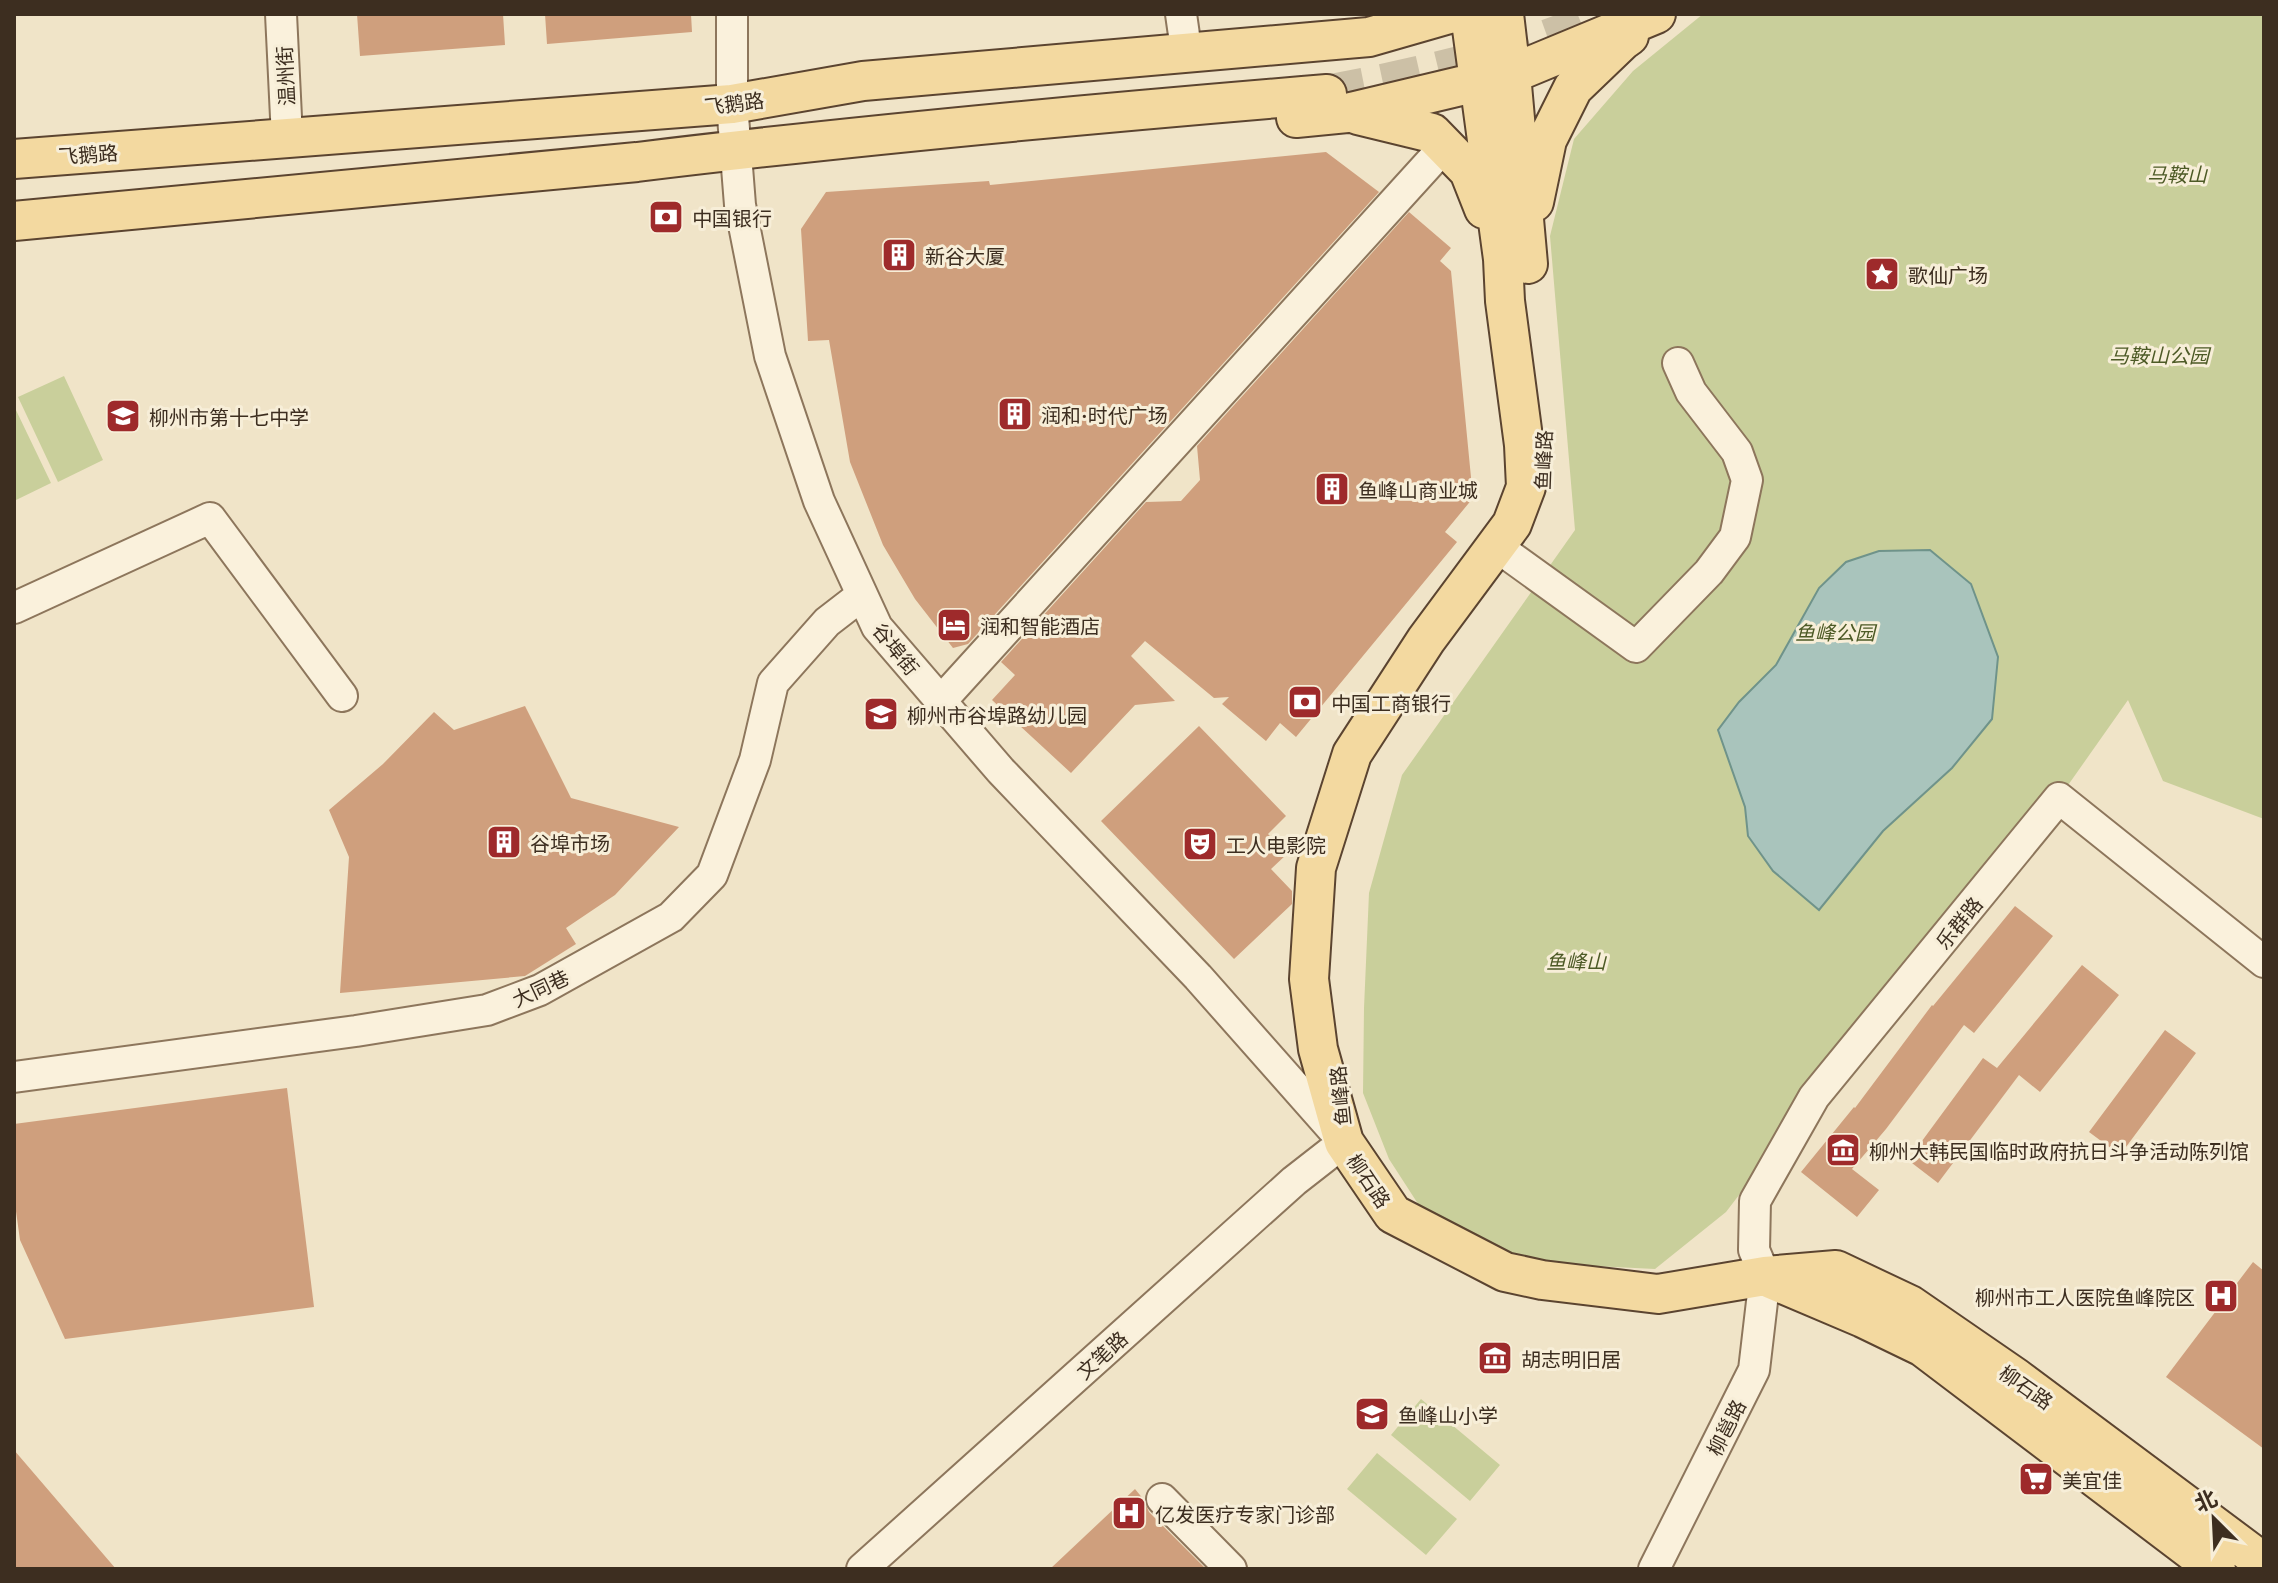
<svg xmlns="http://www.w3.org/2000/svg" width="2278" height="1583" viewBox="0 0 2278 1583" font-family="Literata,'Noto Sans SC',serif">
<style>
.green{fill:#c9cf9b}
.water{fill:#a9c4bc;stroke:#6f938a;stroke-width:2}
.building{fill:#cf9f7d}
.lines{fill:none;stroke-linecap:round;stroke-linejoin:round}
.major-tunnel{stroke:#ccc0a6;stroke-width:38;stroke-dasharray:38 19;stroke-linecap:butt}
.minor-casing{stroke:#8d765c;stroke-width:34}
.major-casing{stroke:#5b4430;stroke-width:42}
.minor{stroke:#faf1dc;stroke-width:30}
.major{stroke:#f3d9a0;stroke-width:38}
.labels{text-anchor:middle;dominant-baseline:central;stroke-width:6;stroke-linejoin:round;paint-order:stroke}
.street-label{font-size:20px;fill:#3d2e20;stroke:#f7eed8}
.park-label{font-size:20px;font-style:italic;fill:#4d5a26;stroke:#f7eed8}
.poi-label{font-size:20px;fill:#3d2e20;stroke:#f7eed8;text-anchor:start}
</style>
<rect width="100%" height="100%" fill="#f0e4c8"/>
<path class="green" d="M1703,14H2264V819L2163,781L2128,700L2059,798L1814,1097L1726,1212L1655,1269L1513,1262L1422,1210L1389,1159L1363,1093L1364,1008L1369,893L1402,775L1575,530L1550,236L1574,139L1633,71Z
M64,376L103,460L58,482L18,397Z
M14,406L51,483L14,501Z
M1421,1399L1500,1465L1470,1501L1391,1435Z
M1377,1453L1457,1519L1426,1555L1347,1489Z"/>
<path class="water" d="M1930,550L1971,584L1998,657L1992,719L1952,768L1883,831L1819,910L1773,871L1748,836L1745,807L1718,730L1739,702L1776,665L1819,588L1846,562L1879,551Z"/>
<path class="building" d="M357,14H503L505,45L360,56Z
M545,14H691L692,32L547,44Z
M1326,152L1379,192L968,644L953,648L915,599L883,545L850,462L829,340L808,341L801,229L826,192L989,181L990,185Z
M1409,212L1451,248L1440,261L1451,271L1473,498L1445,532L1457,542L1296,737L1280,723L1266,741L1222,704L1229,697L1214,698L1145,641L1131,656L1175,701L1135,705L1071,773L992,700L1015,675L1001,662L1146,502L1181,501L1200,480L1197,446Z
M525,706L571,798L679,827L615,895L566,928L576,944L525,976L340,993L349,857L329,810L383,764L434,712L454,730Z
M1199,726L1286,816L1268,834L1287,854L1271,869L1292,891V904L1234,959L1101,821Z
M2015,906L2053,936L1974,1033L1964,1025L1886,1129L1852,1169L1879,1190L1857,1217L1801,1172L1854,1107L1855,1108L1932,1005L1933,1006Z
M2082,965L2119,995L2040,1092L2019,1075L1938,1183L1908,1160L1983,1058L1997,1068Z
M2165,1030L2196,1053L2120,1155L2089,1132Z
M287,1088L314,1307L65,1339L20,1240L14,1197V1124Z
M2253,1262L2264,1271V1449L2166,1377Z
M14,1450L116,1569H14Z
M1135,1489L1144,1500L1149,1512L1206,1569H1050Z"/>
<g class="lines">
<path class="major-tunnel" d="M1327,94C1414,77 1500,59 1582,25"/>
<g class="minor-casing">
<path id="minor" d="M281,14L287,138
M732,14V104L740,205L770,356L819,501L877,627L1001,771L1198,977L1344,1142L1294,1181L862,1569
M1181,14L1184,35
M1496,546L1636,647L1709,572L1735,537L1747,480L1737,452L1691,392L1678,363
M14,608L210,518L342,696
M941,701L1445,146
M14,1077L356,1031L487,1010L540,990L671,917L712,875L755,760L773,683L827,622L862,595
M1162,1499L1231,1569
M1654,1569L1754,1370L1765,1276L1754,1250L1755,1201L1814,1097L2059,798L2264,962"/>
</g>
<g class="major-casing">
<path id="major" d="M1470,14L1503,259L1505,301L1524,445L1526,487L1512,524L1426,640L1352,754L1316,868L1309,979L1318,1049L1344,1142L1393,1214L1505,1272L1542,1280L1658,1294L1765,1276L1836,1270L1910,1305L2016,1378L2264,1563
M1504,14L1511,74L1528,264
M1358,115L1432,133L1469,171L1484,209
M1296,118L1347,113L1511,74L1656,14
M14,159L732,104L863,81L1369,37L1449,14
M1534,202L1547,140L1573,88L1622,41L1629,36
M14,221L637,162C866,134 1097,113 1327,94
M1771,1279L1863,1318L1923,1347L2216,1569"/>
</g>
<use href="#minor" class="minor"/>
<use href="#major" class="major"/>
</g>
<defs>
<g id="bank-square" transform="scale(1.8)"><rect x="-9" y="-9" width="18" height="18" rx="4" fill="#9e2a2b" stroke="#f7eed8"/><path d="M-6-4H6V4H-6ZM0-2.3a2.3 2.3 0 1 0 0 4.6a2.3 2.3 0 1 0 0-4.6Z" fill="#fff"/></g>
<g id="building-square" transform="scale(1.8)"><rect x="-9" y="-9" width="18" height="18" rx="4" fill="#9e2a2b" stroke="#f7eed8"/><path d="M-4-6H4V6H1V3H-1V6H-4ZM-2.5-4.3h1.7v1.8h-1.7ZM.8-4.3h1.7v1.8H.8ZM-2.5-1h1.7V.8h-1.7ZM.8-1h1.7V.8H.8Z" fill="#fff"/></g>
<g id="sight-square" transform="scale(1.8)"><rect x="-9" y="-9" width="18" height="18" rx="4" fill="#9e2a2b" stroke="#f7eed8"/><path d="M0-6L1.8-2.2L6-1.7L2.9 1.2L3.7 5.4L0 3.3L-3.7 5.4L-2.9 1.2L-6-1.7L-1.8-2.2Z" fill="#fff"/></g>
<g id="school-square" transform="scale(1.8)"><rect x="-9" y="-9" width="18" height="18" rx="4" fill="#9e2a2b" stroke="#f7eed8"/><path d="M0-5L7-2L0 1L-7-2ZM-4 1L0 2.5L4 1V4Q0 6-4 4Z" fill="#fff"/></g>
<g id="hotel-square" transform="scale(1.8)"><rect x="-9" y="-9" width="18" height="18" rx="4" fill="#9e2a2b" stroke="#f7eed8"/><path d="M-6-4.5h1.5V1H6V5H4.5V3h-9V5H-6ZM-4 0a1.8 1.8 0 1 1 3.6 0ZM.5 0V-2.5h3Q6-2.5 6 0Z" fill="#fff"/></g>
<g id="theatre-square" transform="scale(1.8)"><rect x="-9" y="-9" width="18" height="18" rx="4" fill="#9e2a2b" stroke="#f7eed8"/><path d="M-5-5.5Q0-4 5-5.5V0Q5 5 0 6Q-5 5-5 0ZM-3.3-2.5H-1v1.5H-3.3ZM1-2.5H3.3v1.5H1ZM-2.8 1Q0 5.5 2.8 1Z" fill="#fff"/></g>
<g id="museum-square" transform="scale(1.8)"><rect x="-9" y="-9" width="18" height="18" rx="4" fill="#9e2a2b" stroke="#f7eed8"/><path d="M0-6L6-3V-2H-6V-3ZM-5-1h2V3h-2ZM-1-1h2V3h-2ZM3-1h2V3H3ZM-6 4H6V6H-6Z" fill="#fff"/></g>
<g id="hospital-square" transform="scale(1.8)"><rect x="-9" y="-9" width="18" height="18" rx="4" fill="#9e2a2b" stroke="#f7eed8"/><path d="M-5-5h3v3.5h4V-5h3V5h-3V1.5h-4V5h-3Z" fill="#fff"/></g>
<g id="supermarket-square" transform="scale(1.8)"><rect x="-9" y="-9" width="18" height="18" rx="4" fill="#9e2a2b" stroke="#f7eed8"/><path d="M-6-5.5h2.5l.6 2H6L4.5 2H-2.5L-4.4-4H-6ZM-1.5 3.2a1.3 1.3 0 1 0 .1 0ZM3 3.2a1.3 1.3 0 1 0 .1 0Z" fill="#fff"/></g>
</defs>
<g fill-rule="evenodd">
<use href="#bank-square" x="666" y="217"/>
<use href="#building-square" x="899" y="255"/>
<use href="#sight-square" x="1882" y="274"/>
<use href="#building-square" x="1015" y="414"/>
<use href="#school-square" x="123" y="416"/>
<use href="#building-square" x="1332" y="489"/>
<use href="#hotel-square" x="954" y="625"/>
<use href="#bank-square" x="1305" y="702"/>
<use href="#school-square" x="881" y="714"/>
<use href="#building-square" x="504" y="842"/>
<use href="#theatre-square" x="1200" y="844"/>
<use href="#museum-square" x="1843" y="1150"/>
<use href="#hospital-square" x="2221" y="1296"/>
<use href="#museum-square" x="1495" y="1358"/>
<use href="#school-square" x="1372" y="1414"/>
<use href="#supermarket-square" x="2036" y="1479"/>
<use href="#hospital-square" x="1129" y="1513"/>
</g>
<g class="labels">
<g class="street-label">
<text transform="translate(284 76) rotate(-93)">温州街</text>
<text transform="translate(734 102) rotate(-7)">飞鹅路</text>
<text transform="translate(88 153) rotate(-4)">飞鹅路</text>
<text transform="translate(1542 460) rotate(-88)">鱼峰路</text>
<text transform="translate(897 648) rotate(51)">谷埠街</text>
<text transform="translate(1958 922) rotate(-51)">乐群路</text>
<text transform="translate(540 987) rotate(-25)">大同巷</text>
<text transform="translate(1339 1096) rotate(-96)">鱼峰路</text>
<text transform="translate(1370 1180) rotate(56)">柳石路</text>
<text transform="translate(1101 1354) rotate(-42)">文笔路</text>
<text transform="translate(2027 1386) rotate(35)">柳石路</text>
<text transform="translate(1725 1427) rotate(-63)">柳邕路</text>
</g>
<g class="park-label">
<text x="2177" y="173">马鞍山</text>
<text x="2159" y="354">马鞍山公园</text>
<text x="1835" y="631">鱼峰公园</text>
<text x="1576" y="960">鱼峰山</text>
</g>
<g class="poi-label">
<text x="692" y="217">中国银行</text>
<text x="925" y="255">新谷大厦</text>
<text x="1908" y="274">歌仙广场</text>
<text x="1041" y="414">润和·时代广场</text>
<text x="149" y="416">柳州市第十七中学</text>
<text x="1358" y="489">鱼峰山商业城</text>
<text x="980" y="625">润和智能酒店</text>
<text x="1331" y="702">中国工商银行</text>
<text x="907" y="714">柳州市谷埠路幼儿园</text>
<text x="530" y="842">谷埠市场</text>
<text x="1226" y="844">工人电影院</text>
<text x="1869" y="1150">柳州大韩民国临时政府抗日斗争活动陈列馆</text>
<text x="2195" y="1296" text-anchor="end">柳州市工人医院鱼峰院区</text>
<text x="1521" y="1358">胡志明旧居</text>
<text x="1398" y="1414">鱼峰山小学</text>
<text x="2062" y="1479">美宜佳</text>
<text x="1155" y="1513">亿发医疗专家门诊部</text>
</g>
</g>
<rect width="2278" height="1583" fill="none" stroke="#3d2e20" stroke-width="32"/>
<g transform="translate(2214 1519) rotate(336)" stroke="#f7eed8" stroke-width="6" paint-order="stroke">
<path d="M0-6L14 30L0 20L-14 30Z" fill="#3d2e20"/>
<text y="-12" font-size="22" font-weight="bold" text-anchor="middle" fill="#3d2e20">北</text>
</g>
</svg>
